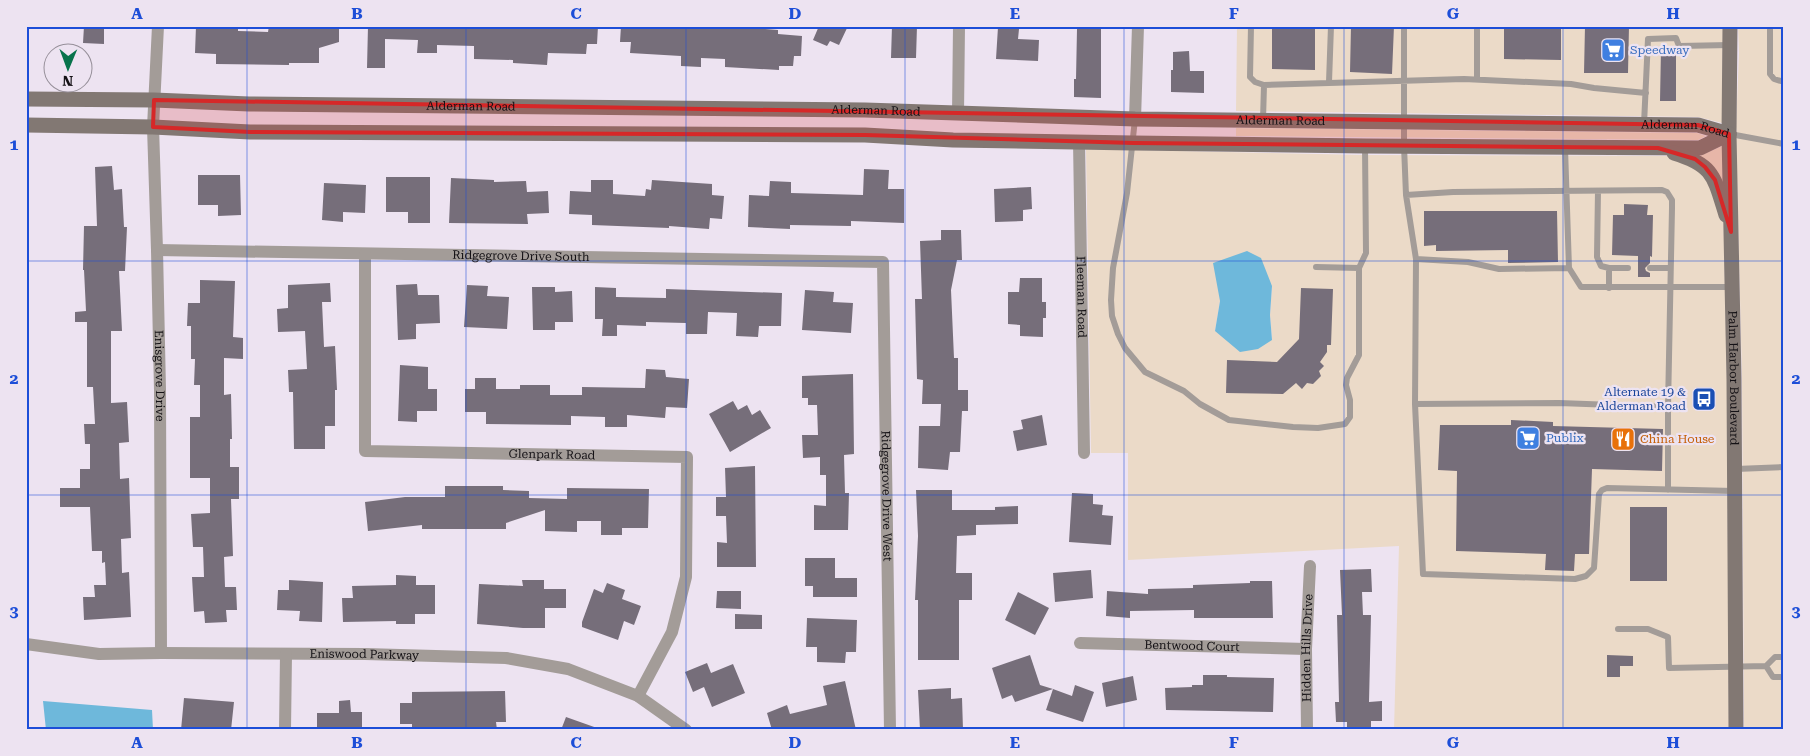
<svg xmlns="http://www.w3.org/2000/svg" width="1810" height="756" viewBox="0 0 1810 756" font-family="'Roboto Serif',serif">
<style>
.commercial{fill:#ebdac8;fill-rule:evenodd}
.water{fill:#6eb8db}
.building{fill:#766e7a}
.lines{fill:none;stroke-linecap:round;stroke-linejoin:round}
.service{stroke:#a39c98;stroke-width:6}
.minor{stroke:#a39c98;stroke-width:12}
.secondary{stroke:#827873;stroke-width:15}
.marked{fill:#d62828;fill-opacity:0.2;stroke:#d62828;stroke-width:4;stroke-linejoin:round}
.grid{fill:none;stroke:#1d4ed8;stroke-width:1;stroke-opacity:0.55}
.labels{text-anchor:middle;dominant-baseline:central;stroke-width:4.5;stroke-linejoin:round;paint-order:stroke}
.shop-label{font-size:12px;fill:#366cbe;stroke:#ede3f1;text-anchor:start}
.street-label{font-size:12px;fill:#141115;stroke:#ede3f1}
.transit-label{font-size:12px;fill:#164399;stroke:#ede3f1;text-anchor:end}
.food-label{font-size:12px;fill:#c56008;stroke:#ede3f1;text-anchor:start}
.neatline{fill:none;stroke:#1d4ed8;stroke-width:2}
.grid-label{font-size:16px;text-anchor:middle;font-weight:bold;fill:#1d4ed8}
</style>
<rect width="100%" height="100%" fill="#ede3f1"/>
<path class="commercial" d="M1237,26H1723L1722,123L1698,117L1236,111Z
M1738,26H1784V730H1744L1742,379L1736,139L1738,138L1736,127L1739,53Z
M1236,128L1697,133L1706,136L1698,140L1236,136Z
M1722,146L1727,379L1729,730H1394L1399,546L1128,560V453H1091L1086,149L1365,155L1700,156ZM1272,286L1270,315L1272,340L1215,331L1220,301Z"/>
<path class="water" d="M1247,251L1261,258L1272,286L1270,315L1272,340L1258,349L1240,352L1215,331L1220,301L1213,263Z
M43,701L152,710L153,730H46Z"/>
<path class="building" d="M84,26H104V44L83,43Z
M196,26H238V31L268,32L269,26H339V42L319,48V63H289V65L216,64V54L195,53Z
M368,26H598L597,44H587L586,54L548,53L547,65L513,63V60L474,59V46L437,45V53H417L418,40L385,39V68H367Z
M621,26H750V28L778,30V34L802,36L801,56H794L793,66H779V70L725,67V59L701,58V67L681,66V56L630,53L631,42H620Z
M819,26H848L839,45L830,41L827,46L813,40Z
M892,26H917L916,58H891Z
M1272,26H1315V70L1272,69Z
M1351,26H1394L1392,74L1350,72Z
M1504,26H1561V60L1504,59Z
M1585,26H1629L1628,73H1584Z
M998,27L1019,29L1018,39L1039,40L1038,61L996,59Z
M1077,29H1101V98L1074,97V79H1076Z
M1661,48H1675L1676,50V101H1660Z
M1189,51L1190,71H1204V93L1171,92V70H1173V52Z
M112,166L114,190L122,189L124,227H127L125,271H119L122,331H111V403L127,402L129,442L119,443L120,479L129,478L131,538L121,539L122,573L129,572L131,617L84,620L83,597H95L94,585H106L105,562L102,563V551H92L90,507H60V488H80V469H90V444H85L84,424H95L93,387H87V322H75V312L86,311L84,270H83L84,226H97L95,167Z
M864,169L889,170L888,189H904V223L851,221V226L790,225V229L748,227L749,195L769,196L770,181L791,182V193L863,195Z
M198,175H240L241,215L218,216V205H198Z
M386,177H430V223H408V212H386Z
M451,178L494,180V182L526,181L527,192L548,191L549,213L527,214L528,224L449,223Z
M591,180H613V194L645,196L646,189L651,190L652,180L712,184V195L724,196L722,219L710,218L709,229L669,226V228L592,225V215L569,214L570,191L591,192Z
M324,183L366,185L365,213L343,212V222L322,220Z
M1031,187L1032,209L1023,210V221L995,222L994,189Z
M1624,204L1648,205L1647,215H1653L1652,257L1650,256V263L1645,268L1646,271L1650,273V277H1638V256L1612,255L1613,215H1624Z
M1424,211H1557L1558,262L1508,263V250L1436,251V245L1424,246Z
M941,230H961L962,260H957L951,290L954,358H958V390H968V411H962L960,452H950L948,470L918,468L919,426H940L941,404H922L923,380L917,379L915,299H922L920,241L941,240Z
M1020,278H1042V302H1046V318H1043V337L1020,336V325L1008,324V292H1019Z
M200,280L235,281L233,337L243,338V359L224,358V395L231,394L232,439H230V467H239V499H231L233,556L224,557L225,587H236L237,610H226L227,622L205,623L204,611L194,612L192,577H204L203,547H193L191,514L210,513V478H190V417H200V385H194L195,359H191V326H187L188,303H200Z
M330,283L331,302H322L324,347L335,346L337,390H335V426H325V449H294L293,392H289L288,370L307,369L305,331L278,332L277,309L288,308V285Z
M417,284L418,295H439L440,323L416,324V339L398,340L396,285Z
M467,285L488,286L487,296L509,297L507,329L464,327Z
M532,287H555V292L572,291L573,322H555V330H533Z
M595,287L616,288V297L666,298V289L782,293L781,326H759L758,337L736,336L737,313L708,312L707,334H686V323L646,322V326L617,325V336H602L603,319H595Z
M1301,288L1333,289L1331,345H1327V352L1320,362L1324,366L1319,371L1321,376L1313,384L1307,383L1302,389L1296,383L1283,394L1226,393L1227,360L1277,362L1299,339Z
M805,290L834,292L833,302L853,303L851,333L802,330Z
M400,365L428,367V389H437V411H417V422L398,421Z
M646,369L665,370L666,377L689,379L687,408L666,407L665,418L627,415V427H605V417L571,416V425L486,424V412H465V389H475V378H496V389H520V385H550V395H582V387L645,388Z
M853,374L854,454L844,455L845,493H849L848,530H814V505L826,506V475H820V457L803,458L802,435H818L817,405H808V398H802V376Z
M733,401L738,410L747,405L752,415L760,410L771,428L730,452L709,414Z
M1042,415L1047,445L1017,451L1013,431L1023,429L1021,420Z
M1511,420L1553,422V426L1663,429L1662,471L1592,469L1589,554H1575L1574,571L1545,570L1546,554L1456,551L1457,471L1438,470L1440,425H1511Z
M755,466L756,567H717V542L727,543L726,516H716V497H726L725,468Z
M445,486H503V490L529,491V498L567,499V488L649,489L648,528H622V535H601V521H577V532L545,531V510L506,523V529H422V525L368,531L365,502L405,497H445Z
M916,490H952V510H995V507L1018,506V524L976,525V535L957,536L956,573H972V600H959V660H918V600H915L918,536Z
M1072,493L1093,494V504L1103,505L1102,515L1113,516L1111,545L1069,542Z
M1630,507H1667V581H1630Z
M805,558H835V578H857V597H813V586H805Z
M1371,569L1372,592H1362L1363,615H1371L1369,702L1382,701V721H1371V730H1347V722H1336L1335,702H1339L1337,615H1342L1340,570Z
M1091,570L1093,598L1055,602L1053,573Z
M396,575L416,576V585H435V614H415V624H396V621L343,622L342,598H353L352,586L396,585Z
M289,580L323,582L322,622L299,621L300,611L277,610L278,590H289Z
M522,580H544V589H566V608H545V628H523L477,624L479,584L523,586Z
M1250,581H1272L1273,618H1194V610L1130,611V618L1106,616L1107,591L1148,594V589L1193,588V585L1250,583Z
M607,583L625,590L622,599L641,606L634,625L624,621L618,640L582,627V622L594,589L603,593Z
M717,591H741V609L716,608Z
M1018,592L1049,608L1035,635L1005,620Z
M735,614L762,615V629H735Z
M807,618L857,620L856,652H846L845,663L817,662V647H806Z
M1030,655L1040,685L1053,689L1015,702L1012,695L1002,699L992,668Z
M1607,655L1633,656V666H1620V677H1607Z
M707,663L711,673L733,664L745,693L712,707L704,687L693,692L685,672Z
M1203,675H1227V677L1274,678L1273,712L1166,710L1165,688L1192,687V685H1203Z
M1133,676L1137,700L1106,707L1102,683Z
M845,681L856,730H772L767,713L787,705L790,714L827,705L823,686Z
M1075,685L1094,692L1083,722L1046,710L1053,689L1072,696Z
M951,688V699L962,698L963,730H920L918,690Z
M505,691L506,722H496L497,730H412V724H400V703H412V692Z
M184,698L234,702L231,730H181Z
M350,700L351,712H362V730H317V713H339V701Z
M566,717L597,728L596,730H561Z"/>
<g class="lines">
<path class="service" d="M1251,26L1250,77L1255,82L1264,85L1464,79L1571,84L1594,88L1646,93
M1404,26V146L1406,195L1416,259L1415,404L1423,574L1575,579L1586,576L1594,568L1599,494L1602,490L1607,488L1734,491
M1770,26V74L1774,79L1784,82
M1477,79V26
M1329,82L1331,26
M1135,119L1127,193L1113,268L1111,300L1112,316L1118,334L1125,348L1145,372L1184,391L1200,404L1229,420L1293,427L1318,428L1345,424L1350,417V400L1346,385L1347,378L1359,355V268L1316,267
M1263,120L1264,85
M1644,124L1648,39L1676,38L1679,46L1730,45
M1730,134L1784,144
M1565,148L1569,268L1581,287H1732
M1598,191L1597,257L1601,266L1609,268H1628
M1406,195L1453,192L1662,190L1667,192L1672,200V208L1668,407
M1416,259L1468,262L1499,269L1569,268
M1359,268L1366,253L1365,146
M1650,268H1670
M1609,288V268
M1415,404L1559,403L1668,407V490
M1736,469L1784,467
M1618,629H1648L1668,637L1669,668L1766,666L1775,657H1784
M1766,666L1773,677H1784"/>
<g class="minor">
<path id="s1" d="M158,26L153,127L157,250L160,390L161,653"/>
<path d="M958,114L959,26"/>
<path d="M1135,119L1138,26"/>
<path id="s2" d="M1079,141L1084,453"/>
<path id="s3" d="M157,250L883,262L890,730"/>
<path id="s4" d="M365,254V451L687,457L686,577L672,632L638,696"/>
<path id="s5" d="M1080,643L1306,649"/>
<path id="s6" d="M26,644L99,654L161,653L365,654L506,658L568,669L638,696L686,730"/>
<path d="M285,730L286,654"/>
<path id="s7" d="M1307,730L1306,649L1310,566"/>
</g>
<g class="secondary">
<path id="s8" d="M1730,26L1729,134L1734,379L1736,730"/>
<path id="s9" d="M26,99L154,100L249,104L865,110L1135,119L1698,125L1729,134"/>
<path d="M26,125L153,127L250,132L865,135L953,140L1133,143L1365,146L1700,148L1729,134"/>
<path d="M1674,153C1714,165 1714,177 1726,215"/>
</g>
</g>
<path class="marked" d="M154,100L1698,125L1729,134L1731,232L1715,180L1705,167L1695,159L1658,148L1133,143L865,135L250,132L153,127Z"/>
<path class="grid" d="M247,26V730M466,26V730M686,26V730M905,26V730M1124,26V730M1344,26V730M1563,26V730M26,261H1784M26,495H1784"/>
<defs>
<g id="supermarket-square" transform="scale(1.25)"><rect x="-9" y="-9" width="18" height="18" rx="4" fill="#3f7fe0" stroke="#ede3f1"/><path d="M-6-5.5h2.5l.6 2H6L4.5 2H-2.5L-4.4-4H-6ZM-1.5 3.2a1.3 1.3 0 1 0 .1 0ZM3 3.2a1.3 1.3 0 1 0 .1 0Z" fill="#fff"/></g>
<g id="bus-square" transform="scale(1.25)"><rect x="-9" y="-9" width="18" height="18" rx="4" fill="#1a4fb4" stroke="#ede3f1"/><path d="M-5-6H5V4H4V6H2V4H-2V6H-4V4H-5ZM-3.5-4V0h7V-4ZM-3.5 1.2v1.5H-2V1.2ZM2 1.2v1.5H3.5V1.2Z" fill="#fff"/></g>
<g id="restaurant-square" transform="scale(1.25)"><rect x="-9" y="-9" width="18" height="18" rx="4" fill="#e8710a" stroke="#ede3f1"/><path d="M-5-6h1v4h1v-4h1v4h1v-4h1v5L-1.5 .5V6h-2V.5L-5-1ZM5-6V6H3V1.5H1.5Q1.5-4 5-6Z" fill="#fff"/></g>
</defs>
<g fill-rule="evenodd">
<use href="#supermarket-square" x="1613" y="50"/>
<use href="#bus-square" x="1704" y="399"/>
<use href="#supermarket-square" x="1528" y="438"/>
<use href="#restaurant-square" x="1623" y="439"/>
</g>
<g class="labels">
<g class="shop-label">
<text x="1630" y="50">Speedway</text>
<text x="1546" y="438">Publix</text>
</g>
<g class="street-label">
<text stroke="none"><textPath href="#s9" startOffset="445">Alderman Road</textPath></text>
<text stroke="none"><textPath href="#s9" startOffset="850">Alderman Road</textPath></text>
<text stroke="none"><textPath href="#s9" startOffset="1255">Alderman Road</textPath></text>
<text stroke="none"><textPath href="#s9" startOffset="1660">Alderman Road</textPath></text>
<text stroke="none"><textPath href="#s3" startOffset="364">Ridgegrove Drive South</textPath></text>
<text stroke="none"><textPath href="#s2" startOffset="156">Fleeman Road</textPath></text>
<text stroke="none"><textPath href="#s1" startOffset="350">Enisgrove Drive</textPath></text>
<text stroke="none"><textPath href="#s8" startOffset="352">Palm Harbor Boulevard</textPath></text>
<text stroke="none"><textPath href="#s4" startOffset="384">Glenpark Road</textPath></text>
<text stroke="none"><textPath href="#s3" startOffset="960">Ridgegrove Drive West</textPath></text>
<text stroke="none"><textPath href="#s5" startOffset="112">Bentwood Court</textPath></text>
<text stroke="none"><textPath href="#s7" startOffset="82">Hidden Hills Drive</textPath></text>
<text stroke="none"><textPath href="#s6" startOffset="339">Eniswood Parkway</textPath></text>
</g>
<g class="transit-label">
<text x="1686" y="392">Alternate 19 &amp;<tspan x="1686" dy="14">Alderman Road</tspan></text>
</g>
<g class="food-label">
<text x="1640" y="439">China House</text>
</g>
</g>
<rect width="1810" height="756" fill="none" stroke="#ede3f1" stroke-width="55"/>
<g transform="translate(68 68) rotate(181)"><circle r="24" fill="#ede3f1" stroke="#968f99"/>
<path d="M0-4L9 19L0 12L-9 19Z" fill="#07734b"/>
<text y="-8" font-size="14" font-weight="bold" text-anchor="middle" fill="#141115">N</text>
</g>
<rect x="28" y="28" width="1754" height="700" class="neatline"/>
<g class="grid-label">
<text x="137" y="19">A</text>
<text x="357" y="19">B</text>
<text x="576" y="19">C</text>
<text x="795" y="19">D</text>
<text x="1015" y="19">E</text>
<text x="1234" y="19">F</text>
<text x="1453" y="19">G</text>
<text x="1673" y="19">H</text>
<text x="14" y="150">1</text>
<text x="1796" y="150">1</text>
<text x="14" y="384">2</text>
<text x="1796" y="384">2</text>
<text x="14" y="617">3</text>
<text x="1796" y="617">3</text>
<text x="137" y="748">A</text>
<text x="357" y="748">B</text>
<text x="576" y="748">C</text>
<text x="795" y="748">D</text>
<text x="1015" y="748">E</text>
<text x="1234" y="748">F</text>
<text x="1453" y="748">G</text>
<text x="1673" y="748">H</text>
</g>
</svg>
